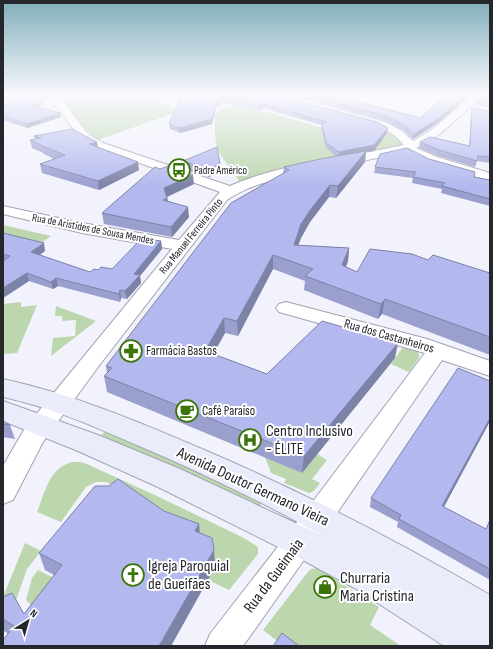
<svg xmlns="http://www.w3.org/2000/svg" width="493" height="649" viewBox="0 0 493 649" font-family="'Sofia Sans Condensed',sans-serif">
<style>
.green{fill:#bcd7ae}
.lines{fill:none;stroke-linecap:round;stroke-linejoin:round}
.minor-casing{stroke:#a1a3b2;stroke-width:2}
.secondary-casing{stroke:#a1a3b2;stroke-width:2}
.minor{fill:#fff;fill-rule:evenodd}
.secondary{fill:#eaecfc;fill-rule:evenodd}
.wall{fill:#9a9fce}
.shaded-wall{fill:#7d82a7}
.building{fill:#b3b9ef;stroke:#7d82a7}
.labels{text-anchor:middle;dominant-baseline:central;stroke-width:4;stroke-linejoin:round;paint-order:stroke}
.far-poi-label{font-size:11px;fill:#26272d;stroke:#fff;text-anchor:start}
.far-street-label{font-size:11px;fill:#26272d;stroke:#fff}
.street-label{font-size:13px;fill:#26272d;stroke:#fff}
.poi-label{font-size:13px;fill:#26272d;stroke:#fff;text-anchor:start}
.near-poi-label{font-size:16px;fill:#26272d;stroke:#fff;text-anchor:start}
.near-street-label{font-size:16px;fill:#26272d;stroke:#fff}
</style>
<rect width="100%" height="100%" fill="#f1f2fc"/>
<path class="green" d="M58,96H149L180,111L98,140C89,135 65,105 58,96Z
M233,104L260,110L319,127L375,126L393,133L403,143L400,147L372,155L366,150L379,147L371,143L340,159L240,182L217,150L215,135V113Z
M3,225L51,236L3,270Z
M21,302V307L37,305L17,353L3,354V304Z
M56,306L96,321L51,356L53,338L75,336L76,320L62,321V316H55Z
M404,346L416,350L419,354V358L409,372L391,364Z
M106,430L264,500L258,509L100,437Z
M317,454L327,460L312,479L320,483L314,491L309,493L284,483L286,479L271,473L265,457L302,473Z
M72,462H80L87,464L157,496L244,538L258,547V554L229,590L208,580L126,492L106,482H96L86,487L61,522L37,512C46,491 48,469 72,462Z
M25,543L41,551L27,569L14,606L3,597Z
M317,568L379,607L370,625L401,646H284L263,630L307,573L311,569Z
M38,570L64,583L40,614L26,600L32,578Z"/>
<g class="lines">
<g class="minor-casing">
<path id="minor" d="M49,96H59L88,134L103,143L230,186C245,179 295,162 311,166L312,169L311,172C281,179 253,182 227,200L101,363L43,442L13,500L3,504V466L25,428L172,249L82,233L3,214V206L82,223L179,240L220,192L95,147L80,138Z
M274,96H290L385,122L402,131L413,141L433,129L471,96H482L441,133L426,143L416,148L437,157L490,173V181L429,163L405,152L339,166L335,165L333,162L335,159L404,145L394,135L377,126L276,98Z
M286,302L427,339L490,361V376L442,360L328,526L243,646H205L210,634L308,508L425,353L279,312L276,308L279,304Z"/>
</g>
<g class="secondary-casing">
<path id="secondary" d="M3,379C72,394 137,421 202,449C301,491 397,541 490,595V646H444L356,589L288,552L158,487L78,451L3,421V401L98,435L180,469L323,536C263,502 200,472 137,445C93,426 50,407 3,397Z"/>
</g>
<use href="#minor" class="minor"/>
<use href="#secondary" class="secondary"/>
</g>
<path class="wall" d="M3,96L48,97L38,107L61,117L27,128L3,120Z
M181,96H280L387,133L374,151L366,152L365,162L336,198L329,197L310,222L301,238L298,245L349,248L348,261L346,267L357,272L428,260L490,273V355L382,314L378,319L304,290L305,281L273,269L238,336L225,333L213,354L267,374L395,358L302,473L107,392L104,376L107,373L106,366L283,173L284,167L336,156L326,148L321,128L322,125L263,108L260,110L221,102L220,107H216L212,124L180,133L170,129L169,124Z
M296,96H350L349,99L438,123L413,139L403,130L385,121Z
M490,96V108L475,104L476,100Z
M472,108L490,111V163L477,161L475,167L438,156L419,148L420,142L469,146L471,113Z
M34,136L98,148L139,170L99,190L42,173L40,164L54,159L44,154L43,153L32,148L30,140L35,139Z
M429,159L474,177L490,180V206L441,193L442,189L412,183L413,178L374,173L375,167Z
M183,161L220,172L209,177L184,169Z
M194,184L167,196L168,201L189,217L172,237L104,224L102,213Z
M3,233L45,251L40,255L90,272L98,270L112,269L161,241L162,249L140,276L141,283L127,299L121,298L120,302L58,286L53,289L29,281L3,298Z
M490,381V424L489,423L444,507L486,529L490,520V580L397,527L398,522L370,507L371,498Z
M3,421L10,425L15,439L3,437Z
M164,511L199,524L200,533L215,567L171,646H3L8,634L3,630V597L24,614L54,575L45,570L39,553Z"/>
<path class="shaded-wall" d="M45,96H48V97L39,107L32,109L31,105Z
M464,96H469L438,123L413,139L414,134Z
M216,102V107L212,124L180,133L179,128Z
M263,104V108L260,110L261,105Z
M60,113L61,117L27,128V124Z
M388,128L387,133L374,151L366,152L365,162L336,198L338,186L339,152Z
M97,142L98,150L89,144Z
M138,162L139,170L99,190L98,181Z
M220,164V172L209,177V169Z
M193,175L194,184L165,198L164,188Z
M330,185L329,197L310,222L301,238L293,259L294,245L301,224L311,209Z
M167,198L168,208L163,200Z
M188,207L189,217L172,237L171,227Z
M161,241L162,249L140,276L141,283L127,299L125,291L134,274Z
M44,243L45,251L33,259L31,252Z
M349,248L348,261L341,279L342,265Z
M273,255V269L238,336L237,321Z
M27,273L29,281L3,298V288Z
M56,278L58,286L53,289L51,282Z
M120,290L121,298L120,302L119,294Z
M385,299L382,314L378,319L381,304Z
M224,318L225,333L206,367L205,351Z
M398,343L395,358L302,473L304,456Z
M490,418L489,423L440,514L442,506Z
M199,524L200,541L195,531Z
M214,550L215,567L171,646H159Z"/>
<path class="building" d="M3,96H45L38,103L31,105L60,113L27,124L3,116Z
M181,96H280L377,122L388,128L374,145L339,152L326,143L322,123L327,122L263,104L261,105L221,98L220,102H216L212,119L179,128L169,124Z
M313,96H349L348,99L420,118L446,96H464L439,118L414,134L404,125L386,116Z
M480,96H490V103L476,100Z
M472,108L490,111V157L478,156L477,161L439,150L420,142L430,137L470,146Z
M72,129L97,142L89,144L138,162L98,181L40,164L65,155L42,146H43L30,140L41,138L34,136Z
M217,147L220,164L209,169L183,161Z
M407,148L429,159L475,172L474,177L490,180V199L442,186L445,183L413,177L416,172L375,167L380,154Z
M366,151L338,186L330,185L311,209L301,224L294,245L349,248L342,265L357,272L370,249L412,254L428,260L433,255L490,273V337L385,299L381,304L305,276L313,269L273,255L237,321L224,318L205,351L267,374L322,321L343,327L347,323L398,343L304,456L104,376L112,368L106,366L231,203L289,170L284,167L320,159Z
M168,166L193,175L164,188L167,198L163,200L188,207L171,227L102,213L155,167L160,169Z
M3,233L44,243L31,252L90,272L94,269L98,270L101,267L112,269L142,238L161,241L134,274L140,275L125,291L120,290L119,294L56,278L51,282L27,273L3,288V261L10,256L3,254Z
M458,368L490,381V418L442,506L486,529L490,520V569L399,519L401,515L371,498Z
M3,421L10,425L3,424Z
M118,479L164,511L199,524L195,531L212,538L214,550L159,646H3V640L14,626L3,619V597L12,593L24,614L62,565L39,553L95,486H109Z
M282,633L299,646H273Z"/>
<linearGradient id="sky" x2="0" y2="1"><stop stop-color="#81aeba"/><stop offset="0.51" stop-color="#f9f9fe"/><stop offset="1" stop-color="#f9f9fe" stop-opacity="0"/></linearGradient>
<rect width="493" height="187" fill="url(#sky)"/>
<defs>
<g id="bus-ring" transform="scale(1.15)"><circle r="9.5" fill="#fff" stroke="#3b7508" stroke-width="1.5"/><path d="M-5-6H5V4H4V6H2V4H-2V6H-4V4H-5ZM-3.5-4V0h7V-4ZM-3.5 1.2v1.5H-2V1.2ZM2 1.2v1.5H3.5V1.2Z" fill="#3b7508"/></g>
<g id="pharmacy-ring" transform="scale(1.15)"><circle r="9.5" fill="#fff" stroke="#3b7508" stroke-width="1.5"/><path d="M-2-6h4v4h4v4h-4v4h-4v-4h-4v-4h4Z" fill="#3b7508"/></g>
<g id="cafe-ring" transform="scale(1.15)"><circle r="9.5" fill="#fff" stroke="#3b7508" stroke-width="1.5"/><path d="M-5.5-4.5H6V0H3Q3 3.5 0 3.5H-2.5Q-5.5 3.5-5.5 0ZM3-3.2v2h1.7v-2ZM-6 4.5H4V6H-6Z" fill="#3b7508"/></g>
<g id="hospital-ring" transform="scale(1.15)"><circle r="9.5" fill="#fff" stroke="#3b7508" stroke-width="1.5"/><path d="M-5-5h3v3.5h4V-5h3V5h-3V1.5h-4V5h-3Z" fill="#3b7508"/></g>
<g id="church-ring" transform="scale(1.15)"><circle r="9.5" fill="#fff" stroke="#3b7508" stroke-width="1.5"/><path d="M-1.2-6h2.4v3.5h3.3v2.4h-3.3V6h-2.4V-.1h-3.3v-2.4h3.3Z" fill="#3b7508"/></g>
<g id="shop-ring" transform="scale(1.15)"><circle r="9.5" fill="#fff" stroke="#3b7508" stroke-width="1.5"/><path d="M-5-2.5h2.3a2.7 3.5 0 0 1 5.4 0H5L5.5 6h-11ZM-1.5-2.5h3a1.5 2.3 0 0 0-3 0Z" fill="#3b7508"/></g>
</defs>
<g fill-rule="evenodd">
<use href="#bus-ring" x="179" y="170"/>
<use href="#pharmacy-ring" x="131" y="351"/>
<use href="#cafe-ring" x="187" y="411"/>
<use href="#hospital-ring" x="250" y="440"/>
<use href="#church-ring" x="133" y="575"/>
<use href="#shop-ring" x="325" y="587"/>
</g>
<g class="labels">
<g class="far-poi-label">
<text x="194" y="170">Padre Américo</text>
</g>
<g class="far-street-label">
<text transform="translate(93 229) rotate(11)">Rua de Aristides de Sousa Mendes</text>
<text transform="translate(191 236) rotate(-51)">Rua Manuel Ferreira Pinto</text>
</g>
<g class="street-label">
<text transform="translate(389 336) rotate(16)">Rua dos Castanheiros</text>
</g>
<g class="poi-label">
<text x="146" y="351">Farmácia Bastos</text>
<text x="202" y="411">Café Paraíso</text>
</g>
<g class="near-poi-label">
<text x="266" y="431">Centro Inclusivo<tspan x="266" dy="18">- ÉLITE</tspan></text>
<text x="148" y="566">Igreja Paroquial<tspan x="148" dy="18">de Gueifães</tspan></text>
<text x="340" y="578">Churraria<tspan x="340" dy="18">Maria Cristina</tspan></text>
</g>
<g class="near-street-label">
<text transform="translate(253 487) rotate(25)">Avenida Doutor Germano Vieira</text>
<text transform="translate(274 576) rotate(-53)">Rua da Gueimaia</text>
</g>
</g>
<rect width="493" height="649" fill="none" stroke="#26272d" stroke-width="8"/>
<g transform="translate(28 621) rotate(37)" stroke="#ffffff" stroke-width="3" paint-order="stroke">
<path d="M0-3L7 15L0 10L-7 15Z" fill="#26272d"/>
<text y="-6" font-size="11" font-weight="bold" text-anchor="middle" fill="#26272d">N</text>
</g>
</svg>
